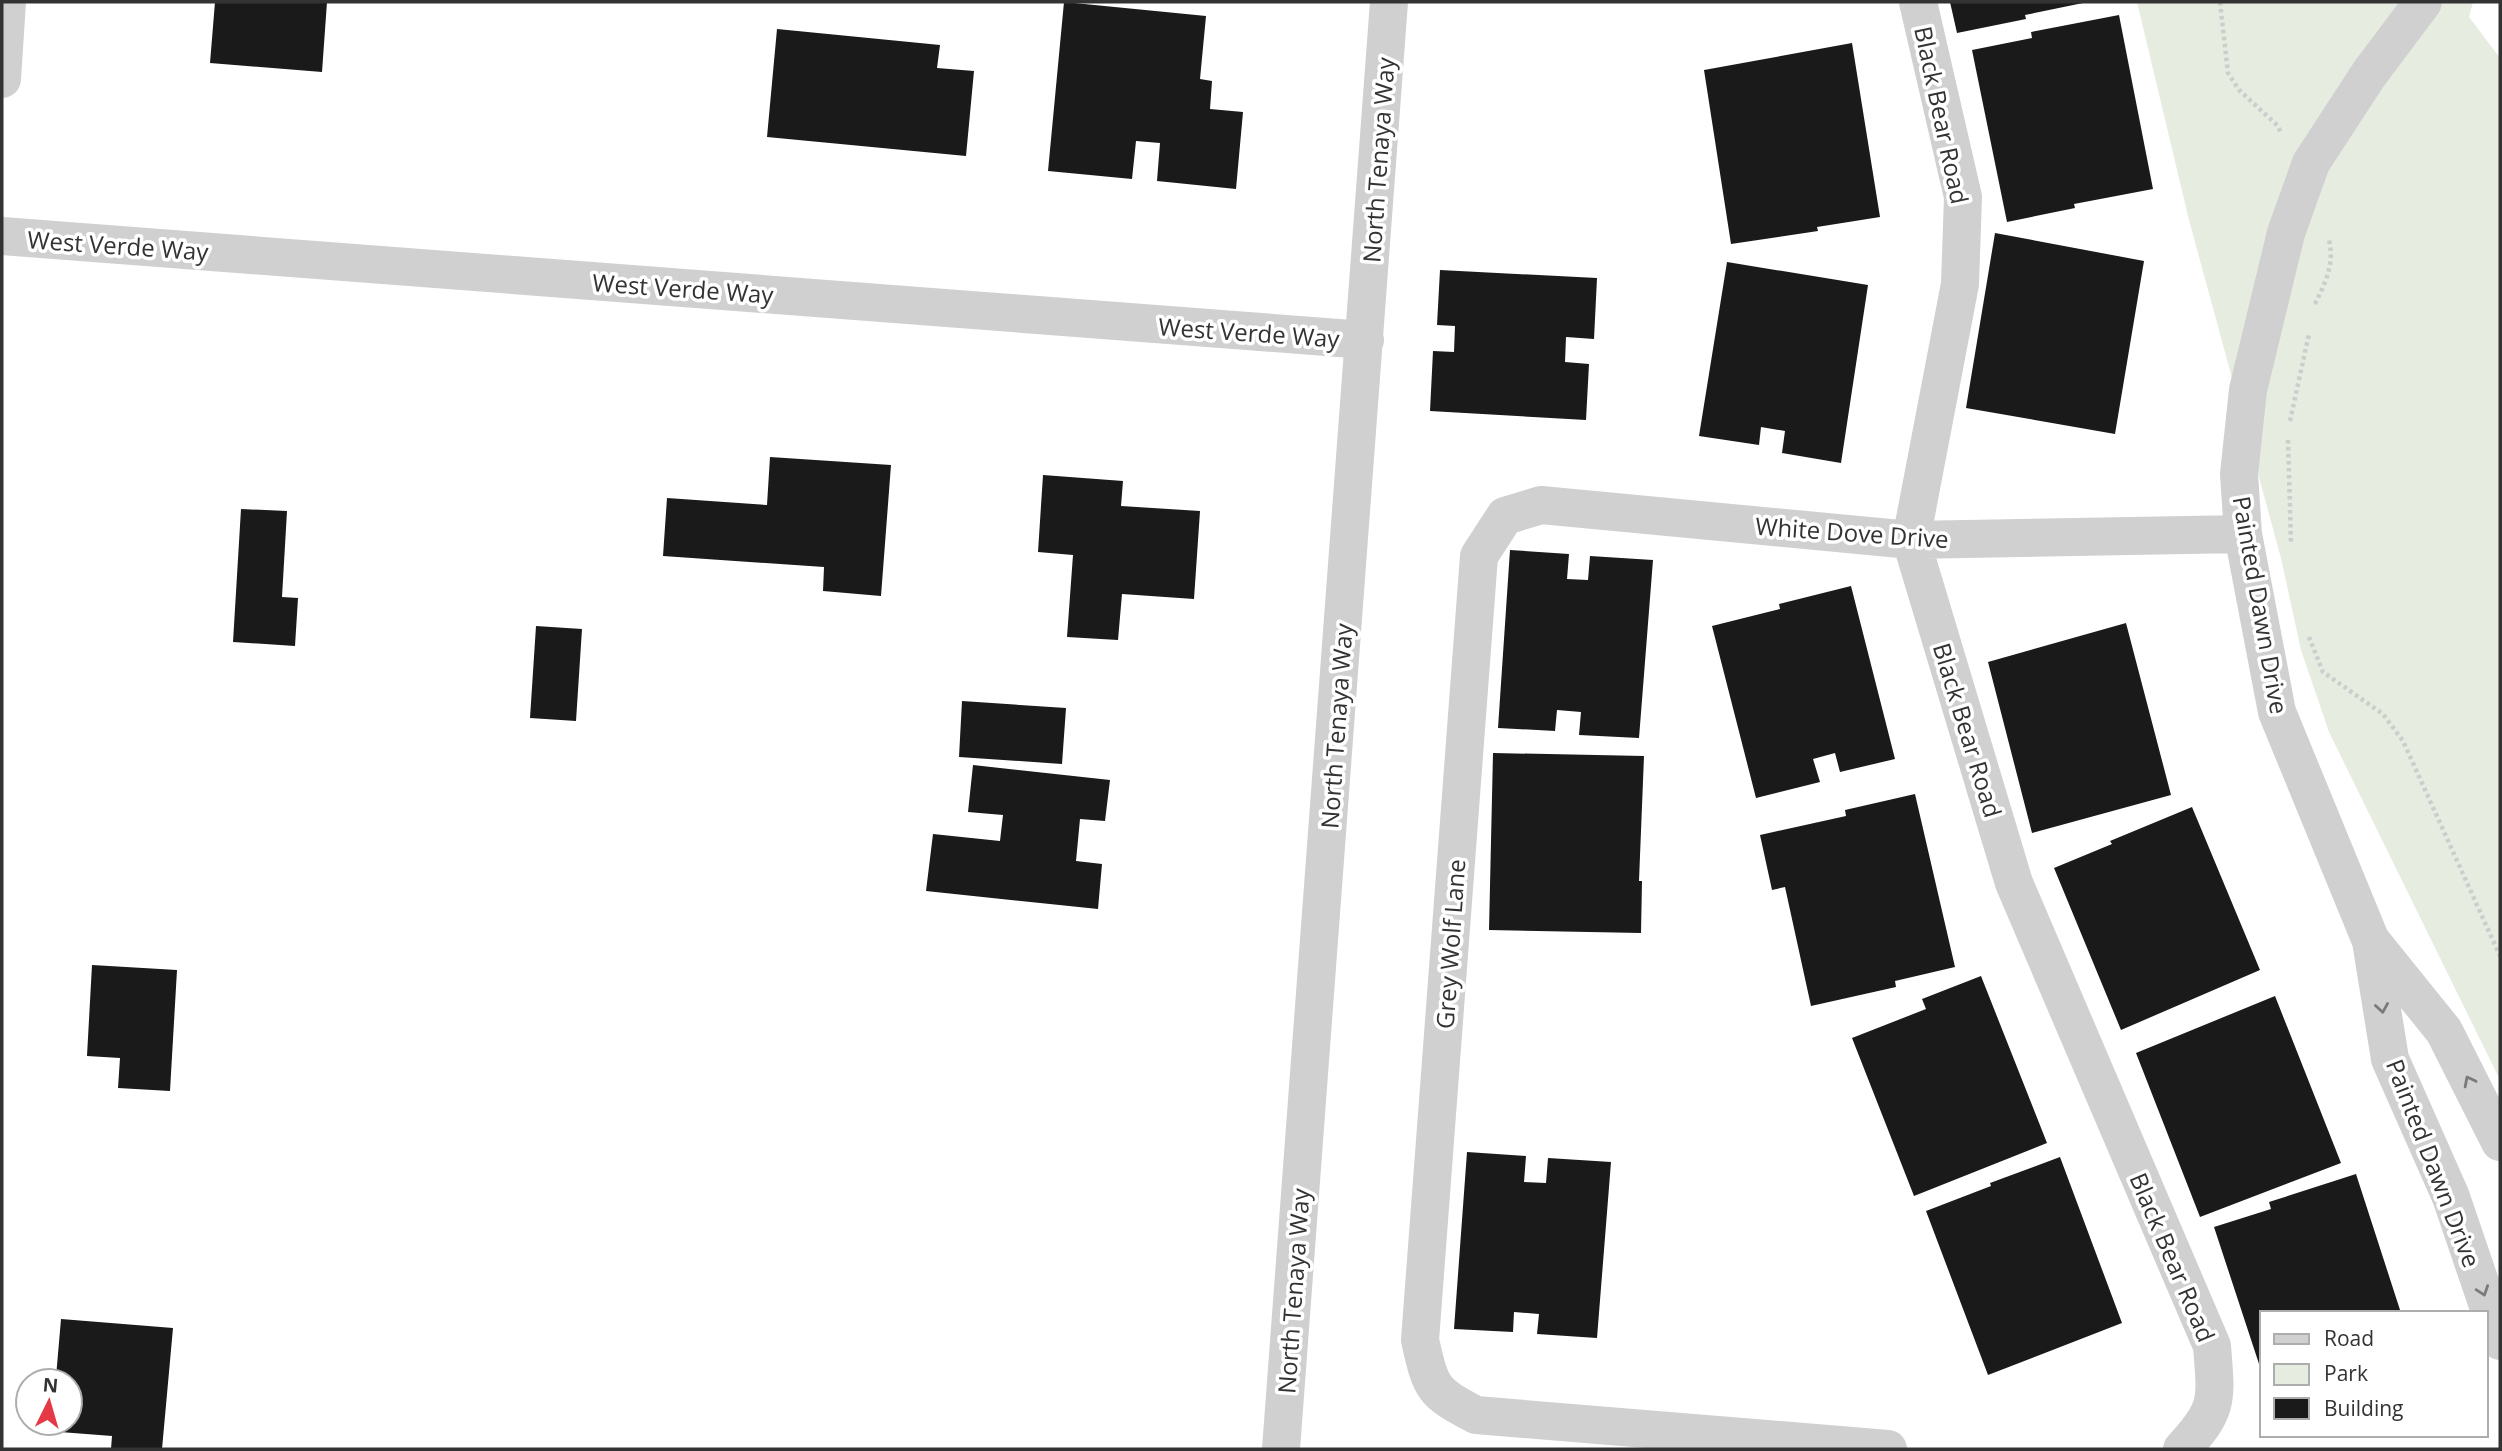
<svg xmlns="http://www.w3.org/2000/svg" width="2502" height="1451" viewBox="0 0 2502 1451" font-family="'Open Sans',sans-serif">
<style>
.green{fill:#e6ecdf}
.building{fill:#1a1a1a}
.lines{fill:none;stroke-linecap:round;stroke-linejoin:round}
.path{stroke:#cdcdcd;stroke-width:4.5;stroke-dasharray:3.5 3.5;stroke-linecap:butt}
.minor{stroke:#d0d0d0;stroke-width:38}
.oneway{stroke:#7a7a7a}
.labels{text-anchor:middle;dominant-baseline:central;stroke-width:7;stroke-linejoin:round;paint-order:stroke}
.street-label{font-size:24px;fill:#333;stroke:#fff}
</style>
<rect width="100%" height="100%" fill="#fff"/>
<path class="green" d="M2137,2H2473L2469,17L2500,58V1080L2329,732L2301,650L2281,558L2189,220Z"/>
<path class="building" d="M215,2H327L322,72L210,63Z
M1064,2L1206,16L1200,79L1212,81L1210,109L1243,112L1236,189L1157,181L1160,143L1136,141L1132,179L1048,171Z
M1950,2H2083V3L2025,15L2026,19L1957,33Z
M2119,15L2153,189L2074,204L2075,208L2007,222L1972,50L2032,38L2031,32Z
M777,29L940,45L937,68L974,71L966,156L767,137Z
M1852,43L1880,217L1817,227L1818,231L1731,244L1704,70Z
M1995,233L2144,261L2115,434L1966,408Z
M1727,262L1868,285L1841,463L1782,453L1785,431L1761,427L1759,445L1699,436Z
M1440,270L1597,278L1594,339L1566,337L1565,362L1589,364L1586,420L1430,411L1433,351L1454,352L1455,326L1437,325Z
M770,457L891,465L881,596L823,591L824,567L663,556L667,498L767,505Z
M1043,475L1123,481L1121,506L1200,511L1194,599L1122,594L1118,640L1067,637L1073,555L1038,552Z
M241,509L287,511L282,597L298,598L295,646L233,642Z
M1510,550L1569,554L1567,579L1588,580L1590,556L1653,560L1639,738L1579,735L1581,712L1557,710L1555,731L1498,728Z
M1851,586L1895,759L1840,772L1835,753L1813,759L1820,782L1756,798L1712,626L1780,609L1779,604Z
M2126,623L2171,795L2032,833L1988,662Z
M536,626L582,629L576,721L530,718Z
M962,701L1066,708L1062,764L959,757Z
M1493,753L1644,756L1639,881H1642L1641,933L1489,930Z
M973,765L1110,780L1105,821L1080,819L1076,861L1102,864L1098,909L926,891L933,834L1000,841L1003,815L968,812Z
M1915,794L1955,967L1895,981L1896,987L1811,1006L1785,887L1772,890L1760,835L1846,816L1845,810Z
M2192,807L2260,970L2121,1030L2054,868L2112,844L2110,841Z
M92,965L177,970L170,1091L118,1088L120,1058L87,1056Z
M1981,976L2047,1143L1914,1196L1852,1038L1926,1009L1922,999Z
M2275,996L2341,1163L2200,1217L2136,1053Z
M1467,1152L1526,1156L1524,1182L1546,1183L1548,1158L1611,1162L1597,1338L1537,1334L1539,1314L1514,1312L1513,1332L1454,1329Z
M2060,1157L2122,1323L1988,1375L1926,1211L1991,1186L1990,1183Z
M2356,1174L2401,1313H2262V1373L2214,1227L2271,1209L2269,1202Z
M61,1319L173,1328L162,1449H111L112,1436L60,1432L61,1423H70V1381L56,1377Z"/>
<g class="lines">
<path class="path" d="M2220,2L2228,73L2239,90L2278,126L2281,133
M2315,304C2325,283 2335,264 2329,240
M2290,421L2309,334
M2288,440L2291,543
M2309,637L2323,672L2383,714L2403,741L2500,956"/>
<path class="minor" d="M1918,2L1963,197L1960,284L1911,540L2014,883L2212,1346C2216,1399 2220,1409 2182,1449
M2423,2L2369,74L2311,163L2286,233L2248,390L2239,474L2243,534L2277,712L2371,941L2390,1059L2451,1197L2500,1341
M2,79L7,2
M2,236L1365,340
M2373,943L2444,1031L2500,1142
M1281,1449L1389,2
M1888,1449L1476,1415C1432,1392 1431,1389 1420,1340L1479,556L1505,516L1541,505L1911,540L2243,534"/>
</g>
<defs><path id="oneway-chevron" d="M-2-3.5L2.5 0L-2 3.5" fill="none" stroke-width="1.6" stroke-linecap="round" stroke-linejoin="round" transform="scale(1.75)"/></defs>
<g class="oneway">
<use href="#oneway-chevron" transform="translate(2382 1008) rotate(81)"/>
<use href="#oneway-chevron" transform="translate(2469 1081) rotate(-117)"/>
<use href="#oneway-chevron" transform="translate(2483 1291) rotate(71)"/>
</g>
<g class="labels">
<g class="street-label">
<text transform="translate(1942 115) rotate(78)">Black Bear Road</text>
<text transform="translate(1378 160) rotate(-86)">North Tenaya Way</text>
<text transform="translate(118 245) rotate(4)">West Verde Way</text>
<text transform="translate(683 288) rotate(4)">West Verde Way</text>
<text transform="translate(1249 332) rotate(4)">West Verde Way</text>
<text transform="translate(1852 532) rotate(4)">White Dove Drive</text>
<text transform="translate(2261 605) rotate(80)">Painted Dawn Drive</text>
<text transform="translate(1336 726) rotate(-86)">North Tenaya Way</text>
<text transform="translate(1968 730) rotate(73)">Black Bear Road</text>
<text transform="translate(1450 944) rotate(-86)">Grey Wolf Lane</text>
<text transform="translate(2434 1163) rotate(69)">Painted Dawn Drive</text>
<text transform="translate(2173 1257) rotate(67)">Black Bear Road</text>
<text transform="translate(1293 1291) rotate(-86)">North Tenaya Way</text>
</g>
</g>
<rect width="2502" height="1451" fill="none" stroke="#333333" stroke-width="7"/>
<rect x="2260" y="1311" width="228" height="126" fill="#ffffff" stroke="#adadad" stroke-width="2"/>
<rect x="2274" y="1334" width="35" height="10" fill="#d0d0d0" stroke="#adadad" stroke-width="2"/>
<text x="2324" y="1346" font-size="21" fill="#333333">Road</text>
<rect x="2274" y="1364" width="35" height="21" fill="#e6ecdf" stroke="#adadad" stroke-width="2"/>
<text x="2324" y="1381" font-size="21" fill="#333333">Park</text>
<rect x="2274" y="1398" width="35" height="21" fill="#1a1a1a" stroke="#adadad" stroke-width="2"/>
<text x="2324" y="1416" font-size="21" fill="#333333">Building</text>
<g transform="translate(49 1402) rotate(5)"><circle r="33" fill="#ffffff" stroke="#adadad" stroke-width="2"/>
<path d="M0-5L12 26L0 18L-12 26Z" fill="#e63946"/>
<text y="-10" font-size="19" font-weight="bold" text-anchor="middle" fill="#333333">N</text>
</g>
</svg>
